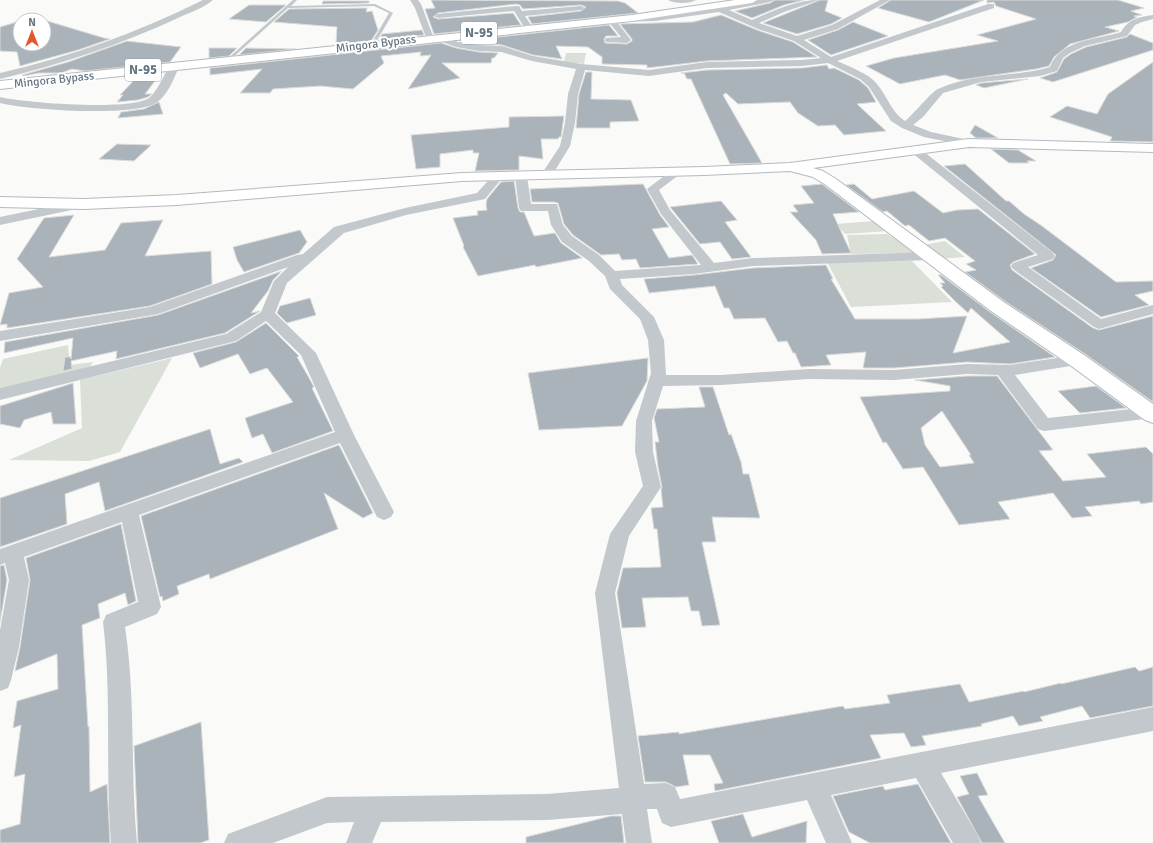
<svg xmlns="http://www.w3.org/2000/svg" width="1153" height="843" viewBox="0 0 1153 843" font-family="Signika,sans-serif">
<style>
.green{fill:#dadfd7}
.building{fill:#aab3b9;stroke:#dcdcda;fill-rule:evenodd}
.lines{fill:none;stroke-linecap:round;stroke-linejoin:round}
.secondary-casing{stroke:#b3babf;stroke-width:2}
.highway-casing{stroke:#b4b9bd;stroke-width:2}
.lane{fill:#c3c8cc;fill-rule:evenodd}
.street{fill:#c3c8cc;fill-rule:evenodd}
.secondary{fill:#fff;fill-rule:evenodd}
.highway{fill:#fff;fill-rule:evenodd}
.labels{text-anchor:middle;dominant-baseline:central;stroke-width:4;stroke-linejoin:round;paint-order:stroke}
.far-street-label{font-size:12px;fill:#657683;stroke:#fff}
.shield{fill:#fff;stroke:#939fa8;stroke-width:1}
.shield-label{font-size:13px;font-weight:bold;fill:#657683}
</style>
<rect width="100%" height="100%" fill="#fafaf8"/>
<path class="green" d="M566,53H586L584,64L564,62Z
M874,221L888,231L845,234L836,224Z
M887,234L918,253L851,254L847,235Z
M945,241L965,257L939,259L923,245Z
M912,261L952,302L851,307L827,262Z
M68,345L70,365L93,362L90,367L0,388V368L3,359Z
M172,358L120,452L89,461L9,460L82,428L80,380Z"/>
<path class="building" d="M431,0L618,1L625,3L638,13L532,24L528,17L581,11L586,7L581,5L523,9L520,5L516,4L438,13L433,17L438,19L513,13L521,25L434,34L425,9L435,8Z
M775,0H804L784,5L752,18L735,11L770,3Z
M820,0H828L825,11L842,18L831,24L797,34L763,23Z
M891,0H984L929,22L878,8Z
M987,0H1118L1144,8L1131,11L1142,15L1134,16L1137,17L1128,22L1105,27L1119,31L1070,44L1054,57L1049,66L1036,69L960,80L945,75L900,84L866,66L894,58L998,41L977,35L1036,19L996,6L994,2L987,3Z
M323,1H369V3L322,4Z
M249,5H286L266,22L229,19Z
M367,8L366,12L372,11L378,30L371,41L336,44L337,27L274,22L289,9Z
M721,15L757,30L793,42L817,57L707,61L647,68V65L602,64V57L588,47L556,46L562,59L533,55L502,45L461,41L609,25L618,36H606L604,39L605,43L627,44L632,41V39L620,24L693,22Z
M44,20L104,38L110,39L78,50L20,66L17,52L0,51V27L20,21V44H44Z
M853,22L888,36L831,55L808,40L838,30Z
M422,30L424,35L379,40L382,34Z
M1130,34L1153,43V50L1053,82L1040,78L1057,72L1064,59L1071,54L1086,47L1127,37Z
M127,41L181,47L170,62L85,71L72,69L61,73H39L23,76L22,75L68,62Z
M441,43L456,48L479,52L498,53L494,58H492L491,63H442L460,78L408,89L431,55L420,56L421,52L381,56L384,63L353,89L320,86L273,89L270,93H240L262,69L210,75V68Z
M209,48H237L229,56L209,58Z
M246,48L296,49L239,55Z
M1153,62V142L1110,141L1112,137L1050,117L1067,106L1097,114L1108,94Z
M827,65L829,69L834,68L859,80L868,88L876,102L857,104L886,131L844,135L835,125L818,126L798,113L790,102L738,104L726,93L723,95L762,163L730,164L691,79H687L684,73H681L707,70L802,68Z
M586,72H592L591,99L631,100L639,121L610,122V128H576L579,94Z
M161,73L145,94H152L148,97L138,100L117,102L123,95H120L138,76Z
M1028,79L984,88L976,85L981,83Z
M159,102L163,114L118,118L121,112L144,109Z
M564,116L561,137H559L558,139H541L543,159L519,156V170L475,171L479,153H473V150L440,154V167L416,169L411,135L509,127V117Z
M975,125L998,138H976L970,133Z
M117,144L151,145L134,161L99,159Z
M991,149L1018,150L1036,161H1027L1029,163H1009Z
M965,164L1006,201H1009L1024,214L1042,226L1116,282L1153,281V291L1135,295L1149,305L1101,317L1031,268L1053,260L1056,255L944,166Z
M514,181L518,208L520,212H524L534,236L555,233L561,243L582,258L536,267L535,265L478,276L463,247L464,246L453,218L478,215L477,211L487,210L486,205L487,199L501,182Z
M643,184L660,215L669,227L652,229L669,258L692,255L698,264L640,268L636,259L622,260L619,254L601,255L573,235L564,224L558,203L554,202H532L530,189Z
M822,184L859,212L833,214L851,253L822,254L816,240L790,212H798L793,205L814,203L801,186Z
M854,184L872,199L914,191L943,213L957,210L978,209L1035,254L1013,262L1010,265L1012,270L1093,328L1099,330L1153,316V402L1085,354L1006,302L965,272L976,270L966,264L975,261L945,238L929,241L909,225L905,226L887,211L883,212L846,185Z
M721,201L737,220L725,222L751,257L732,259L720,242L700,244L670,207Z
M74,215L49,257L105,250L121,223L163,220L145,256L211,251L212,284L150,306L7,328V324L0,325L9,293L43,287L17,259L44,218Z
M300,230L307,242L299,253L244,272L237,260L233,247Z
M826,265L833,279H831L855,319H918L967,316L953,353L1010,342L971,308L968,313L955,301L941,287L943,286L940,283H945L938,275H941L990,312L1055,357L1010,364L967,362L894,368H863L866,352L826,355L831,365L801,367L795,353H793L787,341L778,342L765,318L734,319L729,308H724L715,286L649,293L644,279L694,275L753,268Z
M282,271L273,280L268,291L251,313L260,311L225,333L116,359L117,351L71,361L72,369L63,371L65,357H71V359L73,338L4,353L5,342L158,315Z
M310,298L316,315L287,323L277,313L280,306Z
M266,323L299,356L297,357L308,376L314,387L312,388L333,431L272,453L263,434L252,438L245,418L293,402L267,368L250,374L238,354L200,368L193,353L236,342Z
M648,358L647,381L622,426L539,430L528,373Z
M967,376H997L1053,450L1039,451L1063,481L1106,477L1087,454L1146,447L1153,454V502L1141,504L1139,501L1085,507L1092,516L1072,518L1053,493L998,502L1010,519L959,525L923,467L903,469L886,442L883,443L860,397L950,391V386L915,380ZM942,411L971,455H969L974,463L940,467L925,445L921,428Z
M73,383L76,424H53L51,412L24,420L20,428L0,424V406Z
M1096,386L1126,408L1080,413L1058,391Z
M699,387H713L729,435L731,434L741,462L743,474H749L760,518L712,517L716,542H702L720,625L702,626L699,611H691L688,597L642,598L646,627L622,628L617,593L623,568L661,567L657,529H654L651,508L663,507L661,490L662,487L658,467L655,442H659L654,418L657,409L705,407Z
M210,429L220,464L239,458L243,462L105,511L99,482L65,494L67,524L0,547V498Z
M339,445L373,513L363,518L324,493L338,529L210,579L209,574L177,586L179,594L163,601L162,596L160,597L141,516Z
M121,524L136,601L128,605L125,593L98,604L100,618L82,625L88,727L89,726L90,792L107,784L110,843H0V830L20,824L25,774L14,777L21,725L13,728L17,701L58,689L57,654L15,671L20,647L30,580L26,558Z
M4,565L7,580L0,622V566Z
M1135,667L1139,671L1153,667V706L1090,718L1082,706L1040,717L1043,721L1019,726L1013,716L981,724L982,726L922,736L926,745L911,747L904,733L870,735L881,758L715,791L714,784L723,783L710,755H683L689,785L676,787L666,782H645L638,736L679,732V734L843,706L845,709L890,703L887,695L960,684L969,702L1024,691V692L1061,683V684Z
M201,722L209,840L200,843H138L134,746Z
M977,773L988,795L978,796L1005,843H982L957,797L969,794L960,776Z
M918,784L951,843H870L849,832L833,796L883,786L885,790Z
M743,814L752,837L807,821L806,843H719L711,821Z
M611,816H621L624,843H526V837Z"/>
<g class="lines">
<g class="secondary-casing">
<path id="secondary" d="M969,139L1153,144V152L969,147L813,168L823,171L836,179L1005,303L1084,355L1153,404V423L1145,420L1070,365L991,311L826,185L813,177L790,171L704,175L462,181L177,205L84,209L0,207V197L84,199L177,195L462,173L704,167L790,163Z"/>
</g>
<g class="highway-casing">
<path id="highway" d="M735,0H757L752,3L632,21L0,89V81L632,15Z"/>
</g>
<path class="lane" d="M293,0H297L291,6L375,4L393,13L375,44L373,45L371,44L389,13L374,6L288,8L227,63H225V61Z"/>
<path class="street" d="M203,0H213C204,8 188,13 178,18C120,45 61,64 0,79V73C71,57 138,32 203,0Z
M410,0H418L421,4L433,36L437,34L458,42L479,45L502,46L533,56L581,64L649,70L707,62L802,60L821,58L794,41L758,29L719,12L655,21L617,22L631,40L627,43L606,42L605,40L606,38L621,37L607,20L608,18L674,14L758,0H774L770,2L729,10L752,20C773,11 795,0 819,0L784,12L759,23L797,36L832,25L880,0H890L838,29L804,40L831,57L988,4H994V8L837,61C850,67 868,73 877,84C887,96 892,113 905,121C913,115 932,91 938,89C974,72 1013,78 1050,67C1061,39 1096,40 1121,32C1128,19 1139,17 1153,15V19L1142,22L1135,25L1127,36L1085,46L1070,53L1063,58L1057,71L1040,76L981,82L943,93L923,117L913,125L931,132L973,141L974,143L973,145L969,146L924,137L902,128L891,121L869,87L860,79L828,63L802,66L707,68L649,76L585,70L578,94L575,123L570,146L551,177H543L541,175L560,146L565,123L568,94L576,69L532,61L501,52L479,51L456,47L434,39L430,41L427,40L415,8Z
M668,0H696C690,4 674,4 668,0Z
M516,6H519L522,11L581,6L585,8L581,10L525,16L533,28L529,30H526L514,11L438,18L434,16L438,14Z
M174,64L179,67C173,80 168,95 156,103C133,117 27,110 0,103V97C25,103 130,111 149,98C159,91 166,66 174,64Z
M915,147L919,148L1053,253L1055,256L1053,259L1028,267L1101,319L1153,305V314L1099,329L1094,327L1013,269L1011,266L1013,263L1038,255L911,152L910,150Z
M676,169L680,170L682,172L680,174L659,190L670,210L714,263L753,258L930,252L935,253L937,256L935,259L930,260L753,266L694,274L620,279L622,285L654,317L664,340L666,375H721L809,369L894,370L967,364L1010,365L1077,355L1083,356L1085,360L1083,364L1015,375L1048,418L1150,407L1153,408V418L1044,431L1038,429L998,375L967,374L894,380L809,379L721,385L663,386L652,421L653,452L661,487L629,536L615,593L644,784L666,783L675,787L680,799L1153,707V731L941,773L977,834L981,843H953L916,778L831,795L852,843H826L807,800L671,827L662,823L657,809H647L652,843H626L622,814L547,820L381,822L372,843H346L354,822L327,823L273,843H224L228,834L327,797L547,794L619,788L595,593L610,534L643,486L635,452L636,421L651,373L648,340L640,319L610,289L605,276L589,261L562,242L551,225L548,211H521L519,208L515,176L517,174H525L527,176L531,204H557L563,225L572,236L599,255L615,271L701,265L661,214L647,189L672,170Z
M498,173L502,174L504,176L485,199L406,215L344,233L287,283L275,313L316,353L354,435L394,512L391,517L384,520L377,517L340,443L139,515L161,607L157,614L125,627C136,699 130,771 137,843H111C105,769 112,695 103,622L106,615L138,602L122,522L24,557L29,580L19,647L11,680L8,688L0,691V630L9,580L5,563L0,565V549L335,432L301,355L266,321L236,341L0,400V388L226,334L261,312L274,281L288,267L158,314L0,341V331L150,307L297,255L303,254L334,227L405,208L477,193L494,174Z
M82,200L86,201L88,204L86,207L0,225V217Z"/>
<use href="#secondary" class="secondary"/>
<use href="#highway" class="highway"/>
</g>
<g class="labels">
<g class="far-street-label">
<text transform="translate(376 44) rotate(-7)">Mingora Bypass</text>
<text transform="translate(54 80) rotate(-6)">Mingora Bypass</text>
</g>
<g class="shield">
<rect x="461" y="22" width="36" height="22" rx="3"/>
<rect x="125" y="59" width="36" height="22" rx="3"/>
</g>
<g class="shield-label">
<text x="479" y="33">N-95</text>
<text x="143" y="70">N-95</text>
</g>
</g>
<g transform="translate(32 32)"><circle r="19" fill="#ffffff" stroke="#c1c8cd"/>
<path d="M0-3L7 15L0 10L-7 15Z" fill="#e4572e"/>
<text y="-6" font-size="11" font-weight="bold" text-anchor="middle" fill="#657683">N</text>
</g>
</svg>
